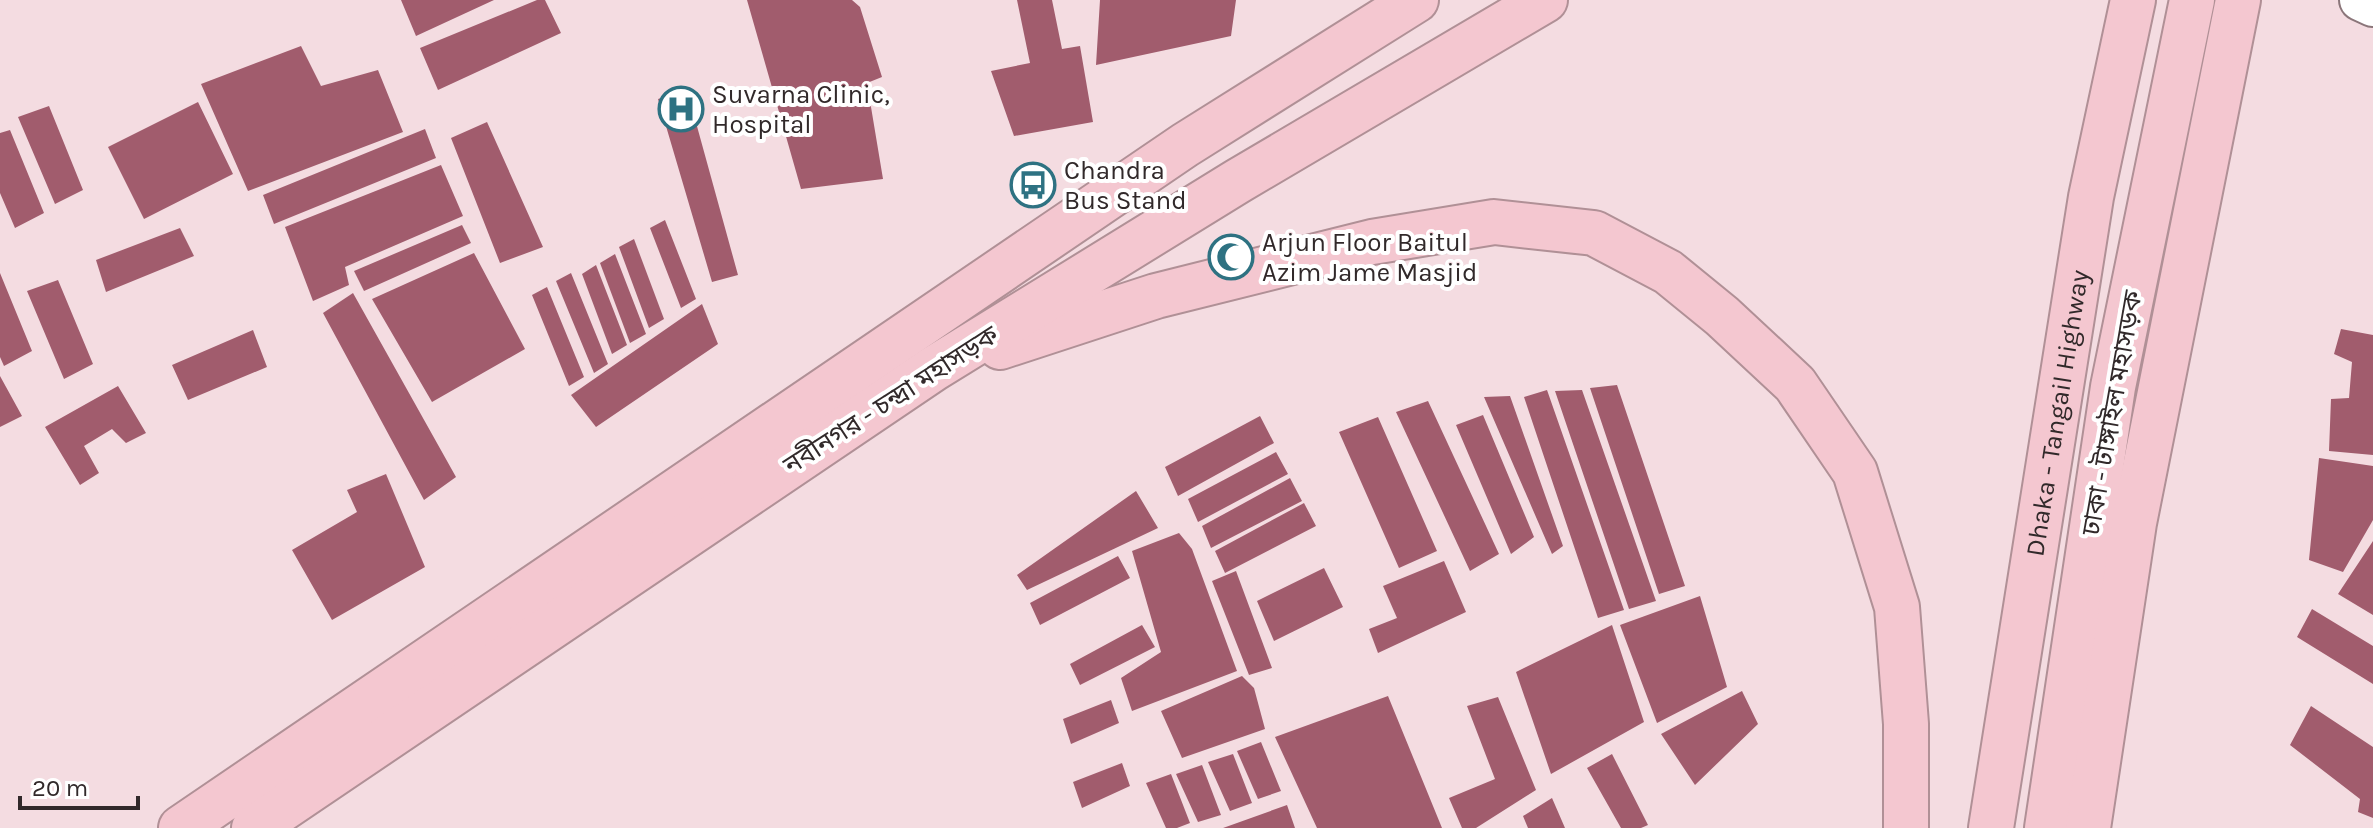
<svg xmlns="http://www.w3.org/2000/svg" width="2373" height="828" viewBox="0 0 2373 828" font-family="Karla,'Noto Sans Bengali',sans-serif">
<style>
.building{fill:#a15c6d}
.lines{fill:none;stroke-linecap:round;stroke-linejoin:round}
.minor-casing{stroke:#8b767a;stroke-width:44}
.highway-casing{stroke:#b09096;stroke-width:48}
.minor{stroke:#fff;stroke-width:40}
.highway{stroke:#f4c7d0;stroke-width:44}
.labels{text-anchor:middle;dominant-baseline:central;stroke-width:8;stroke-linejoin:round;paint-order:stroke}
.poi-label{font-size:26px;fill:#31292a;stroke:#fff;text-anchor:start}
.street-label{font-size:26px;fill:#31292a;stroke:#fff}
</style>
<rect width="100%" height="100%" fill="#f4dce1"/>
<path class="building" d="M401,0H494L416,36Z
M537,0H545L561,33L438,90L420,48Z
M747,0H852L860,7L882,77L867,83L883,179L801,189Z
M1017,0H1052L1062,49L1080,46L1093,122L1014,136L991,71L1030,63Z
M1100,0H1236L1231,36L1096,65Z
M301,46L321,86L378,70L403,132L248,191L201,84Z
M687,90L738,275L712,282L658,99Z
M198,102L233,174L144,219L108,147Z
M49,106L83,190L55,204L18,117Z
M487,122L543,247L500,263L451,138Z
M425,129L436,158L274,224L263,195Z
M10,130L44,213L15,228L0,193V133Z
M441,165L463,216L345,267L349,285L313,301L285,227Z
M665,220L696,299L681,308L650,228Z
M462,225L471,243L364,291L354,271Z
M180,228L194,256L106,292L96,260Z
M634,239L664,319L649,328L619,247Z
M474,253L525,349L432,402L372,299Z
M615,254L646,334L630,343L600,263Z
M596,265L627,345L612,354L582,274Z
M0,273L32,351L4,366L0,357Z
M571,273L608,364L594,373L556,281Z
M58,280L93,364L64,379L27,291Z
M547,287L584,377L569,386L532,295Z
M353,293L456,477L424,500L323,313Z
M702,304L718,344L596,427L571,395Z
M2341,329L2373,335V455L2329,451L2331,399L2349,398L2352,362L2334,354Z
M253,330L267,367L188,400L172,365Z
M0,376L22,416L0,427Z
M1617,385L1685,586L1659,594L1590,388Z
M118,386L146,433L126,443L112,429L84,446L99,473L80,485L45,427Z
M1547,390L1624,610L1598,618L1524,397Z
M1582,390L1656,601L1629,609L1555,391Z
M1510,396L1563,546L1552,554L1484,397Z
M1428,401L1499,554L1470,571L1396,412Z
M1483,415L1534,537L1511,554L1456,425Z
M1260,416L1274,443L1178,496L1165,467Z
M1378,417L1437,551L1399,568L1339,432Z
M1276,452L1288,474L1198,522L1188,499Z
M2319,458L2373,466V520L2343,572L2309,560Z
M386,474L425,567L332,620L292,550L357,512L347,490Z
M1290,478L1302,501L1211,548L1202,526Z
M1136,491L1158,528L1027,590L1017,575Z
M1304,503L1316,526L1225,573L1215,551Z
M1179,533L1192,549L1237,671L1132,711L1121,678L1161,652L1132,551Z
M2373,541V615L2338,594Z
M1118,556L1130,578L1040,625L1030,603Z
M1444,561L1466,612L1378,653L1369,629L1397,618L1383,586Z
M1324,568L1343,607L1274,641L1257,601Z
M1236,571L1272,668L1249,675L1212,581Z
M1700,596L1727,687L1657,723L1620,625Z
M2312,609L2373,646V684L2297,637Z
M1142,625L1155,647L1080,685L1070,664Z
M1612,625L1644,722L1551,774L1516,672Z
M1242,676L1254,688L1265,729L1182,758L1161,711Z
M1742,691L1758,724L1695,785L1661,734Z
M1388,696L1442,828H1317L1275,737Z
M1498,697L1536,790L1476,828H1462L1449,798L1495,779L1467,706Z
M1111,700L1119,723L1071,744L1063,719Z
M2311,706L2373,747V818L2358,812L2360,799L2290,745Z
M1261,742L1281,791L1258,799L1237,751Z
M1233,754L1252,803L1230,811L1208,762Z
M1612,754L1648,825L1641,828H1621L1587,768Z
M1122,763L1130,786L1082,808L1073,782Z
M1202,765L1221,815L1198,822L1176,774Z
M1171,774L1190,823L1177,828H1166L1146,783Z
M1552,798L1565,828H1528L1523,816Z
M1287,805L1295,828H1223Z"/>
<g class="lines">
<g class="minor-casing">
<path id="minor" d="M2360,0L2373,6"/>
</g>
<g class="highway-casing">
<g id="highway">
<path d="M1000,347L1156,296L1372,242L1494,222L1594,233L1668,272L1722,316L1795,384L1855,472L1897,607L1906,724V828"/>
<path d="M181,828L1185,145L1416,0"/>
<path d="M254,828L933,369L1238,181L1545,0"/>
<path id="s1" d="M1991,828L2091,197L2133,0"/>
<path d="M2047,828L2113,387L2192,0"/>
<path d="M2088,828L2134,523L2238,0"/>
</g>
</g>
<use href="#minor" class="minor"/>
<use href="#highway" class="highway"/>
</g>
<defs>
<g id="hospital-ring" transform="scale(2.3)"><circle r="9.5" fill="#fff" stroke="#2e7282" stroke-width="1.5"/><path d="M-5-5h3v3.5h4V-5h3V5h-3V1.5h-4V5h-3Z" fill="#2e7282"/></g>
<g id="bus-ring" transform="scale(2.3)"><circle r="9.5" fill="#fff" stroke="#2e7282" stroke-width="1.5"/><path d="M-5-6H5V4H4V6H2V4H-2V6H-4V4H-5ZM-3.5-4V0h7V-4ZM-3.5 1.2v1.5H-2V1.2ZM2 1.2v1.5H3.5V1.2Z" fill="#2e7282"/></g>
<g id="mosque-ring" transform="scale(2.3)"><circle r="9.5" fill="#fff" stroke="#2e7282" stroke-width="1.5"/><path d="M3.5-4.9A6 6 0 1 0 3.5 4.9A5 5 0 1 1 3.5-4.9Z" fill="#2e7282"/></g>
</defs>
<g fill-rule="evenodd">
<use href="#hospital-ring" x="681" y="109"/>
<use href="#bus-ring" x="1033" y="185"/>
<use href="#mosque-ring" x="1231" y="257"/>
</g>
<g class="labels">
<g class="poi-label">
<text x="712" y="94">Suvarna Clinic,<tspan x="712" dy="30">Hospital</tspan></text>
<text x="1064" y="170">Chandra<tspan x="1064" dy="30">Bus Stand</tspan></text>
<text x="1262" y="242">Arjun Floor Baitul<tspan x="1262" dy="30">Azim Jame Masjid</tspan></text>
</g>
<g class="street-label">
<text transform="translate(891 400) rotate(-33)">নবীনগর - চন্দ্রা মহাসড়ক</text>
<text stroke="none"><textPath href="#s1" startOffset="420">Dhaka - Tangail Highway</textPath></text>
<text transform="translate(2112 413) rotate(-80)">ঢাকা - টাঙ্গাইল মহাসড়ক</text>
</g>
</g>
<path d="M20 796v12h118v-12" fill="none" stroke="#31292a" stroke-width="4"/>
<text x="32" y="796" font-size="24" fill="#31292a" stroke="#ffffff" stroke-width="6" paint-order="stroke">20 m</text>
</svg>
